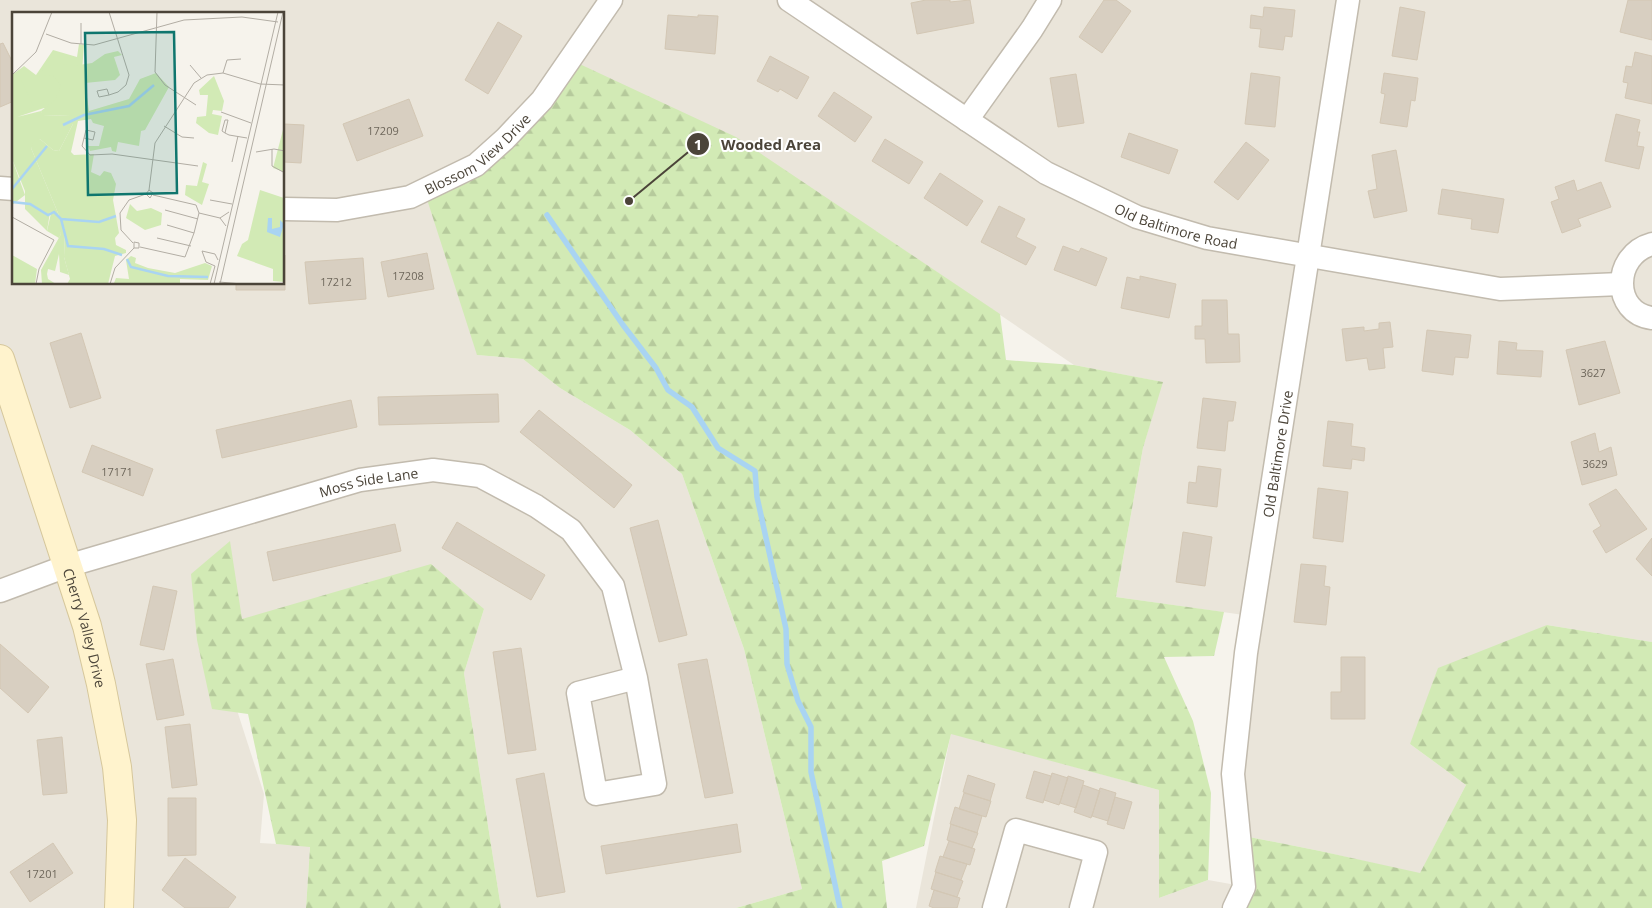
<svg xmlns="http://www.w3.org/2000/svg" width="1652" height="908" viewBox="0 0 1652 908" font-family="'Open Sans',sans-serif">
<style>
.residential{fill:#eae5da;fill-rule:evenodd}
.forest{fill:url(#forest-firs)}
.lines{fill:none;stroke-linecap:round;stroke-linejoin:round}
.stream{stroke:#a9d4f2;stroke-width:5.5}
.building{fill:#d8cfc1;stroke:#d3c7b4}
.street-casing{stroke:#c2bbae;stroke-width:25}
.secondary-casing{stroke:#d6c79b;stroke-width:30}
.street{stroke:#fff;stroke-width:22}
.secondary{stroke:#fff3cd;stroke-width:28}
.labels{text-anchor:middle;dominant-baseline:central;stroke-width:4;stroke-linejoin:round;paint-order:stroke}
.number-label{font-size:11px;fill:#6e675b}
.street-label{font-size:14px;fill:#4b4439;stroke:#fff}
.inset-river{fill:none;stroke:#a9d4f2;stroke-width:2.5}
.inset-road{fill:none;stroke:#b2ada4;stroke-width:1}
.view{fill:#0f766e;fill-opacity:0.15;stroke:#0f766e;stroke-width:2.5}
.inset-edge{fill:none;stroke:#4b4439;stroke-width:2.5}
.leader{fill:none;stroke:#4b4439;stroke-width:2}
.callout-dot{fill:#4b4439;stroke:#fff;stroke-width:2}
.mark-label{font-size:15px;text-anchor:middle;font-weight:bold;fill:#fff}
.callout-label{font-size:15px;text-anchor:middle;font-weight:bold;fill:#4b4439;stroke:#fff;stroke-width:4;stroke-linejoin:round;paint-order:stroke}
</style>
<defs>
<pattern id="forest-firs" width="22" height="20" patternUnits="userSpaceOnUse" patternTransform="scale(1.25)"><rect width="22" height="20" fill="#d2eab5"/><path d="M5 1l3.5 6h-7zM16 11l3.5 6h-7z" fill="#b6ca9c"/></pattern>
</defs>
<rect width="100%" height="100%" fill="#f6f3ec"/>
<path class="residential" d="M0,0H1652V642L1547,625L1410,744L1466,785L1420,874L1320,851L1239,835L1251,616L1116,597L1143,448L1162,382L1074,365L876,231L477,355L523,359L560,388L630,430L682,474L744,649L802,889L736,908H501L464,673L484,609L216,645L264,794L260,843L310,846L306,908H0ZM14,14H284V284H14Z
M951,733L1159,790V898L1208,880L1253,888L1252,908H916Z"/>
<path class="forest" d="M571,60L736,137L1000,314L1006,360L1074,365L1163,382L1143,448L1116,597L1224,612L1214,656L1164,657L1193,721L1211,793L1208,880L1159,898V790L951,734L924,846L882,861L887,908H736L802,889L744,649L682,474L630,430L560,388L523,359L477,355L424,190L476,165Z
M230,541L242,619L431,564L484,609L464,673L501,908H306L310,847L276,844L248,714L212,709L197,640L191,574Z
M1547,625L1652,642V908H1247L1253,888L1239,835L1320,851L1420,873L1466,785L1410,744L1438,668Z"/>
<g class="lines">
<path class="stream" d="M547,215L623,325L656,368L668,390L692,407L718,448L755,471L757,497L786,629L787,664L798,701L811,727V772L840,908"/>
</g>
<path class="building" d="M926,0H950V2L970,0L974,23L917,34L911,3Z
M1104,0H1116L1131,11L1102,53L1079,37Z
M1628,0H1652V40L1620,32Z
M1264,7L1295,10L1292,37L1285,36L1283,50L1259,47L1261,29L1250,28L1251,15L1263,17Z
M1400,7L1425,12L1417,60L1392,56Z
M668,15L698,17V15L718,16L715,54L665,49Z
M498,22L522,36L488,94L465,80Z
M3,43L14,65V101L0,107V44Z
M1635,52L1652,56V104L1625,98L1628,83L1623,82L1626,66L1632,67Z
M770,56L809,77L797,99L780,89L778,92L757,81Z
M1251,73L1280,77L1275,127L1245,124Z
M1384,73L1418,78L1415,101L1411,100L1407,127L1380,123L1385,94L1381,93Z
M1076,74L1084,123L1058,127L1050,78Z
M834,92L872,117L855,142L818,116Z
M409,99L423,136L357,161L343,124Z
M1616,114L1640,120L1637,132H1640L1637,146L1644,147L1639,169L1605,161Z
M284,124L304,125L301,163L284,162Z
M1129,133L1178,150L1169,174L1121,157Z
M885,139L923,162L909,184L872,161Z
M1246,142L1269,160L1238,200L1214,182Z
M1396,150L1407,211L1374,218L1368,191L1377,189L1372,155Z
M940,173L983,201L967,226L924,198Z
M1574,180L1577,191L1601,182L1611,207L1578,219L1581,226L1562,233L1551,202L1559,199L1555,187Z
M1442,189L1504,199L1498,233L1471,229L1472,219L1438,214Z
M999,206L1025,219L1016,237L1036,247L1026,265L981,242Z
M1063,246L1079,252L1081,248L1107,258L1096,286L1054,270Z
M427,253L434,289L388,297L381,262Z
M284,255H285V290H236V284H284Z
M363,258L366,299L309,304L305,262Z
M1140,276L1176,284L1169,318L1121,308L1127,277L1140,280Z
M1202,300H1227L1228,334H1239L1240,362L1206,363L1205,339H1195V326H1202Z
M1390,322L1393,347L1383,348L1385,368L1369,370L1367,358L1346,361L1342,329L1364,327V331L1379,329V323Z
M1427,330L1471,335L1468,358L1455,357L1453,375L1422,371Z
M81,333L101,398L70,408L50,343Z
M1499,341L1517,343L1516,350L1543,351L1541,377L1497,374Z
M1605,341L1620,393L1579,405L1566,350Z
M498,394L499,422L379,425L378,397Z
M1203,398L1236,402L1233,421H1228L1225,451L1197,448Z
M351,400L357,427L222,458L216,430Z
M539,410L632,485L614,508L520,432Z
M1328,421L1353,424L1351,446L1365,448L1364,461L1352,459L1351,469L1323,466Z
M1595,433L1599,452L1611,447L1617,475L1582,485L1571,442Z
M92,445L153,469L143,496L82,472Z
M1198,466L1221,469L1217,507L1187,503L1189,482L1196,483Z
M1318,488L1348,492L1343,542L1313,538Z
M1616,489L1647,529L1606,553L1593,531L1601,526L1589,504Z
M658,520L687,635L659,642L630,528Z
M457,522L545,575L531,600L442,548Z
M395,524L401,551L273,581L267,552Z
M1183,532L1212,537L1205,586L1176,582Z
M1652,538V576L1636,559Z
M1301,564L1326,566L1324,586L1330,587L1326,625L1294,622Z
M153,586L177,591L164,650L140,645Z
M0,644L49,687L28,713L0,688Z
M521,648L536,750L508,754L493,652Z
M1341,657H1365V719H1331V692H1341Z
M173,659L184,715L157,720L146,664Z
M707,659L733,793L705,798L678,664Z
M190,724L197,785L172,788L165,727Z
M62,737L67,793L43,795L37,740Z
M1034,771L1051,776L1043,803L1026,798Z
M544,773L565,892L537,897L516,779Z
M1052,773L1068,778L1059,805L1044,800Z
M968,775L995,784L990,801L963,792Z
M1068,776L1084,781L1076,808L1060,803Z
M1083,785L1100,791L1091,818L1074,812Z
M1100,788L1116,793L1108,821L1092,816Z
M964,793L991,801L986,817L959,809Z
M1115,797L1132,802L1124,829L1107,824Z
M168,798H196V855L168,856Z
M955,807L982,816L977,833L950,824Z
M737,824L741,852L606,874L601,846Z
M951,824L978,833L972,848L947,840Z
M949,841L975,849L970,865L943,857Z
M53,843L73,873L30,902L10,872Z
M940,856L967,864L961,880L935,872Z
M185,858L236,897L228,908H185L162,890Z
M936,872L963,881L957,897L931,889Z
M934,890L960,898L957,908H934L929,906Z"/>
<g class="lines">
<g class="street-casing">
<g id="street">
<path id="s1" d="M789,0L1046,173L1137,217L1207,238L1500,289L1621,284"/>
<path d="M967,120L1032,29L1050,0"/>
<path d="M0,188L14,189"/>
<path id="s2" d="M284,209L337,210L410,197L476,165L505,139L542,100L611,0"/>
<path d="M1652,244C1612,255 1612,313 1652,318"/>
<path id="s3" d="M0,591L67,566L360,480L433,470L480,476L536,506L571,530L613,586L636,678L655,784L596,794L578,693L636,678"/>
<path d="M994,908L1016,830L1096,852L1081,908"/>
<path id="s4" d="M1234,908L1244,887L1233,774L1246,653L1348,0"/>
</g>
</g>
<g class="secondary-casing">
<g id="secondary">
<path id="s5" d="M0,359L87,626L101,684L117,767L122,820L119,908"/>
</g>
</g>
<use href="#street" class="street"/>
<use href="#secondary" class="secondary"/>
</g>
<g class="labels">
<g class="number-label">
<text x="383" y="130">17209</text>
<text x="408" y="275">17208</text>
<text x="336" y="281">17212</text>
<text x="1593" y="372">3627</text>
<text x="1595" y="463">3629</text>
<text x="117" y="471">17171</text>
<text x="42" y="873">17201</text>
</g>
<g class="street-label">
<text stroke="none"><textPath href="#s2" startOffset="208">Blossom View Drive</textPath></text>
<text stroke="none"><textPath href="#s1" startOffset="451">Old Baltimore Road</textPath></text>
<text stroke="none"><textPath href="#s4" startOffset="460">Old Baltimore Drive</textPath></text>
<text stroke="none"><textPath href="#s3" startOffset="385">Moss Side Lane</textPath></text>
<text stroke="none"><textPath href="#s5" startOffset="282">Cherry Valley Drive</textPath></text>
</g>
</g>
<g transform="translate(12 12)">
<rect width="272" height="272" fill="#f6f3ec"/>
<path d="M67,32L72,33L67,98L32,96L5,105L29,99L31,103L58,104L61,112L47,139L41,138L28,127L19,136L53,218L52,245L57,263L48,260L47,242L43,259L36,257L35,262L36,267L44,272H30L29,258L49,222L38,200L35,219L13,197V179L0,147V63L12,54L24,63L41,38L65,45ZM248,178L272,186V270L261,269V257L225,244L230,232L236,228Z" fill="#d2eab5"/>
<path d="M106,39L110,43L102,45L108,63L103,68L73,71L77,99L117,87L128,67L144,61L157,75L133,118L129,119L127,134L106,130L104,140L100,139L99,135L78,139L76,134H87L92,114L81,111L79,107L66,109L59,140L62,143L82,142L79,160L88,164L92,159L99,161L104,172L101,188L107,221L103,226L104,233L114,238V241L103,244L96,272H55L58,267L52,245L53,218L19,136L22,129L28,127L41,138L47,139L61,112L56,111L58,104L30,103L29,99L43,88L49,74L41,63L24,65L33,55L47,51L60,54L80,51L93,42ZM202,64L212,89L210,99L201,98L200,102L210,104L206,123L197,121L184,111L185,105L194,104L196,83H188L187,78ZM272,114V160L261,156ZM0,147L13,183L0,193ZM191,150L195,152L190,170L197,172L190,193L173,183L174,173L185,174ZM118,192L125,199L139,196L150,201L149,213L133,218L114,206ZM40,197L43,198L49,222L47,226L35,219ZM0,243L25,257L23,272H0ZM119,244L124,246L123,251L136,256L163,261L193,251L200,254L196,268L168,267V272L102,271L104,266L117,267L114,248Z" fill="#d2eab5"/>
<path d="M9,68L22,95L6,102L0,89V72Z" fill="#d2eab5"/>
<path d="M256,206H260V217L268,215V208L272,212L268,225L255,220Z" fill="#a9d4f2"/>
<path class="inset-river" d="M51,113L72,103L117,94L142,73M0,177L35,134M0,190L18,192L36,203L42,200L49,207L56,234L92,237L110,243M49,207L87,210L104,204M115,247L119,255L156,264L196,265"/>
<path class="inset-road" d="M145,0L143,60L153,73L184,93M34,22L59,31L82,33L172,8L230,5L266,10M69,32V11M178,53L189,66M211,61L215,48L229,47M0,63L24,40L40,0M97,83L95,77L85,79L87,85L97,83L106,80L114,73L117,63L97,0M209,100L239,111M152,114L170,125L182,126M213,121L216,108H213L210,119L213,121L217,123L235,126M72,126L81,128L83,120L74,118L70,134L78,143L100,142L186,154M260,137V154L273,161M244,140L262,137L273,139M220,150L226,124M137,178L141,181L138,186L134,182L137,178L143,131L182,71L195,63L211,61L248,72L273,73M198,188L220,192M153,198L186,207M187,201L208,206M0,205L42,228L27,257L24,272M155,213L182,221M214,214L208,206L217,200M145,226L179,234M121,231L109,218L108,201L117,188L134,182M128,235L173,245L182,221L187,201L184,193L141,183M207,270L230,272M98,272L103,256L122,236H127V231L122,230V236M198,272L203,254L194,250L190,239L203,242L206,248M202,272L266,0M208,272L271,0"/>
<path class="view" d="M162,20L165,181L76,183L73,21Z"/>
<rect width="272" height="272" class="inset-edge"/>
</g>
<path class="leader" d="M629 201L698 144"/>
<g class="callout-dot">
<circle cx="629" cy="201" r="5"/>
<circle cx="698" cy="144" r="12"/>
</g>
<g class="mark-label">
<text x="698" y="150">1</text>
</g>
<g class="callout-label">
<text x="771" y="150">Wooded Area</text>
</g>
</svg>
